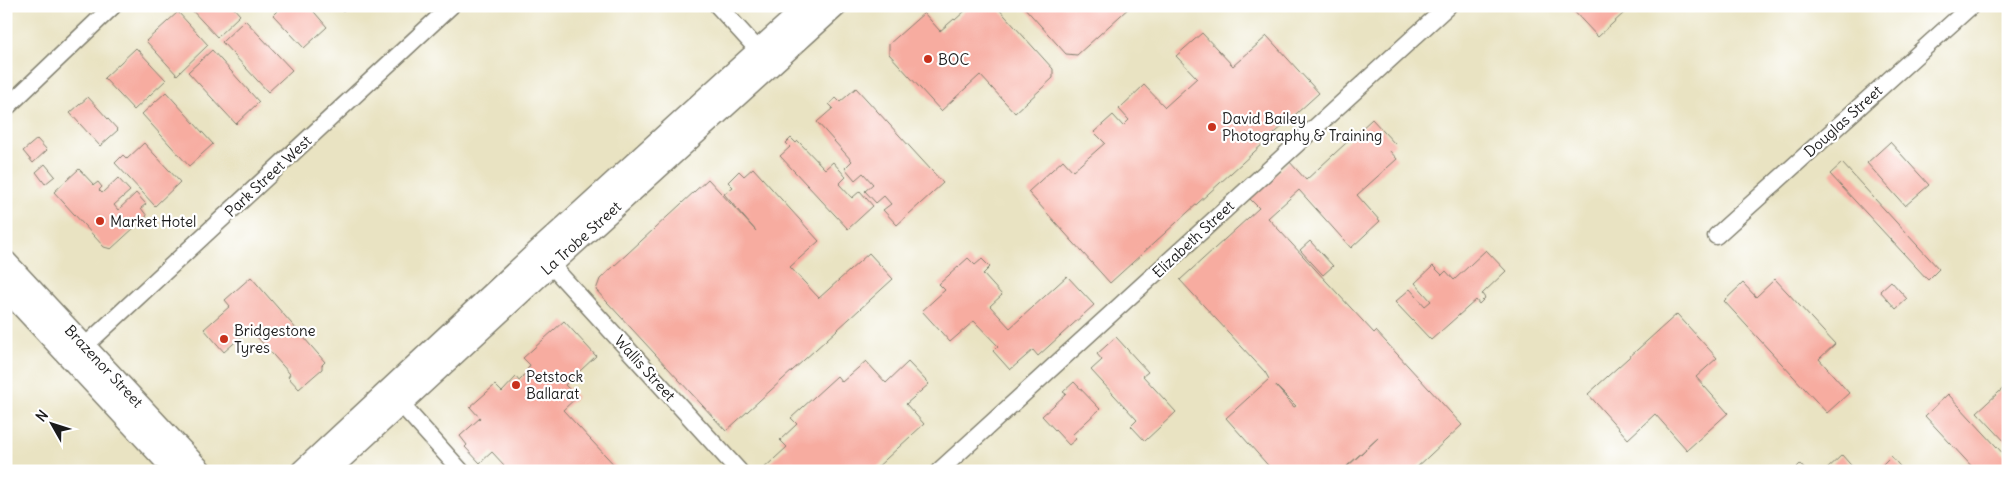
<svg xmlns="http://www.w3.org/2000/svg" width="2014" height="477" viewBox="0 0 2014 477" font-family="Delius,sans-serif">
<style>
.building{fill:#f7aca0;fill-rule:evenodd}
.lines{fill:none;stroke-linecap:round;stroke-linejoin:round}
.minor-casing{stroke:#82806f;stroke-width:19}
.major-casing{stroke:#82806f;stroke-width:24}
.minor{stroke:#fff;stroke-width:16}
.major{stroke:#fff;stroke-width:21}
.poi-dot{fill:#c8321e;stroke:#fff;stroke-width:2}
.labels{text-anchor:middle;dominant-baseline:central;stroke-width:4.5;stroke-linejoin:round;paint-order:stroke}
.poi-label{font-size:15px;fill:#1c1c1c;stroke:#fff;text-anchor:start}
.street-label{font-size:15px;fill:#1c1c1c;stroke:#fff}
</style>
<rect width="100%" height="100%" fill="#fff"/>
<filter id="ink" filterUnits="userSpaceOnUse"><feTurbulence type="fractalNoise" baseFrequency=".02" numOctaves="2"/><feDisplacementMap in="SourceGraphic" scale="10" xChannelSelector="R" yChannelSelector="G"/><feConvolveMatrix kernelMatrix="1 2 1 2 8 2 1 2 1" color-interpolation-filters="sRGB"/></filter>
<filter id="wash" filterUnits="userSpaceOnUse"><feTurbulence type="fractalNoise" baseFrequency=".0096" numOctaves="4" result="noise"/><feDisplacementMap in="SourceGraphic" scale="20" xChannelSelector="R" yChannelSelector="G"/><feGaussianBlur stdDeviation="1.12" result="paint"/><feColorMatrix in="noise" values="0 0 0 0 0 0 0 0 0 0 0 0 0 0 0 0 0 1.4 0 .05"/><feComposite in="paint" operator="in"/></filter>
<g filter="url(#wash)">
<rect width="100%" height="100%" fill="#e9e3c2"/>
<g id="blocks">
<path class="building" d="M188,6H232L240,15L217,37Z
M282,6H309L327,27L304,48L273,15Z
M337,6H349L343,12Z
M967,6H996L1053,69V78L1015,113L980,75L941,111L889,54V44L924,13L940,31L954,19L955,20L966,10L964,9Z
M1023,6H1131L1077,55L1066,54Z
M1569,6H1622L1626,11L1598,37Z
M178,12L208,45L177,75L146,41Z
M245,20L292,70L268,92L222,42Z
M1202,33L1233,66L1267,36L1319,93L1110,283L1028,192L1063,160L1073,171L1105,143L1094,132L1113,115L1123,126L1129,120L1119,109L1144,85L1165,107L1197,78L1176,56Z
M136,48L166,80L134,110L104,78Z
M212,50L259,102L236,124L188,72Z
M856,88L943,183L897,225L883,210L891,204L884,196L876,203L865,191L873,184L863,173L855,180L845,168L852,161L817,122L833,108L829,104L836,98L840,102Z
M166,92L213,144L189,166L142,114Z
M88,97L118,130L100,146L70,113Z
M1372,119L1395,144L1389,150L1397,159L1357,195L1380,221L1351,248L1299,190L1268,218L1374,333L1376,331L1462,425L1413,471H1273L1226,418L1269,379L1265,372L1180,280L1259,208L1249,198L1289,161L1306,180ZM1275,385L1296,406L1294,407ZM1378,438L1347,467V466Z
M791,138L796,143L798,141L825,169L833,162L846,177L839,184L852,198L860,191L873,206L848,229L780,156L790,147L786,143Z
M37,139L47,150L33,163L23,151Z
M1890,142L1929,185L1905,206L1867,163Z
M144,143L180,182L155,206L115,163L123,155L127,159Z
M1842,163L1939,269L1928,280L1830,174Z
M45,164L55,176L45,184L36,172Z
M753,168L819,241L790,267L819,298L869,253L893,279L726,431L596,290L600,279L708,179L756,231L724,194L733,187L728,182L739,171L744,176Z
M79,169L94,185L98,182L102,187L99,190L102,193L118,178L130,191L114,205L118,210L136,193L146,204L141,208L147,216L111,249L104,247L54,192Z
M1310,241L1333,266L1323,275L1300,250Z
M1486,250L1506,271L1482,294L1485,298L1479,304L1476,300L1431,340L1395,302L1410,289L1425,306L1431,301L1415,283L1433,266L1442,275L1446,271L1454,280Z
M968,258L975,265L982,259L990,267L983,274L1002,295L990,306L1010,328L1067,276L1094,305L1038,356L1033,350L1010,370L993,351L998,346L974,321L950,342L922,311L945,290L939,284Z
M251,277L325,362L322,365V369L299,389L288,377L290,374L250,329L224,352L204,329L230,306L225,300Z
M1775,279L1835,344L1819,359L1849,393L1827,413L1724,301L1743,283L1756,297Z
M1891,281L1907,299L1896,309L1880,291Z
M1677,314L1717,358L1696,377L1728,413L1687,450L1655,414L1628,439L1588,394Z
M564,321L596,356L565,385L577,397L563,410L620,471H498L504,465L492,452L480,463L465,447L467,445L460,436L480,418L470,407L495,385L502,392L516,377L519,381L523,377L530,365L523,358Z
M1116,337L1148,372L1143,376L1176,412L1145,441L1131,426L1137,420L1091,370L1102,360L1097,354Z
M866,361L886,383L908,362L929,384L906,404L924,424L873,471H761L787,447L780,440L797,424L791,418L837,376L842,382Z
M1074,382L1100,409L1072,435L1076,439L1069,445L1042,416L1066,394L1063,392Z
M2008,384V445L1977,412Z
M1948,394L2008,459V462L1998,471H1976L1925,416Z
M1842,455L1856,471H1825Z
M1891,456L1904,471H1876Z
M1800,464L1806,471H1796L1795,469Z"/>
</g>
</g>
<g filter="url(#ink)">
<use href="#blocks" fill-opacity="0" stroke="#82806f" stroke-width="1"/>
<g class="lines">
<g class="minor-casing">
<path id="minor" d="M718,6L759,51
M6,108L113,6
M1716,236L1971,6
M551,265L739,471
M85,346L451,6
M401,404L461,471
M939,471L1448,6"/>
</g>
<g class="major-casing">
<path id="major" d="M6,262L201,471
M6,289L175,471
M302,471L538,251L807,6
M328,471L551,265L836,6"/>
</g>
<use href="#minor" class="minor"/>
<use href="#major" class="major"/>
</g>
</g>
<g class="poi-dot">
<circle cx="928" cy="59" r="5"/>
<circle cx="1212" cy="127" r="5"/>
<circle cx="100" cy="221" r="5"/>
<circle cx="224" cy="339" r="5"/>
<circle cx="516" cy="385" r="5"/>
</g>
<g class="labels">
<g class="poi-label">
<text x="938" y="59">BOC</text>
<text x="1222" y="118">David Bailey<tspan x="1222" dy="17">Photography &amp; Training</tspan></text>
<text x="110" y="221">Market Hotel</text>
<text x="234" y="330">Bridgestone<tspan x="234" dy="17">Tyres</tspan></text>
<text x="526" y="376">Petstock<tspan x="526" dy="17">Ballarat</tspan></text>
</g>
<g class="street-label">
<text transform="translate(1843 121) rotate(-42)">Douglas Street</text>
<text transform="translate(268 176) rotate(-43)">Park Street West</text>
<text transform="translate(581 238) rotate(-42)">La Trobe Street</text>
<text transform="translate(1193 239) rotate(-43)">Elizabeth Street</text>
<text transform="translate(104 366) rotate(47)">Brazenor Street</text>
<text transform="translate(645 368) rotate(48)">Wallis Street</text>
</g>
</g>
<rect width="2014" height="477" fill="none" stroke="#fff" stroke-width="25"/>
<g transform="translate(52 424) rotate(309)" stroke="#ffffff" stroke-width="4" paint-order="stroke">
<path d="M0-4L9 19L0 12L-9 19Z" fill="#1c1c1c"/>
<text y="-8" font-size="14" font-weight="bold" text-anchor="middle" fill="#1c1c1c">N</text>
</g>
</svg>
